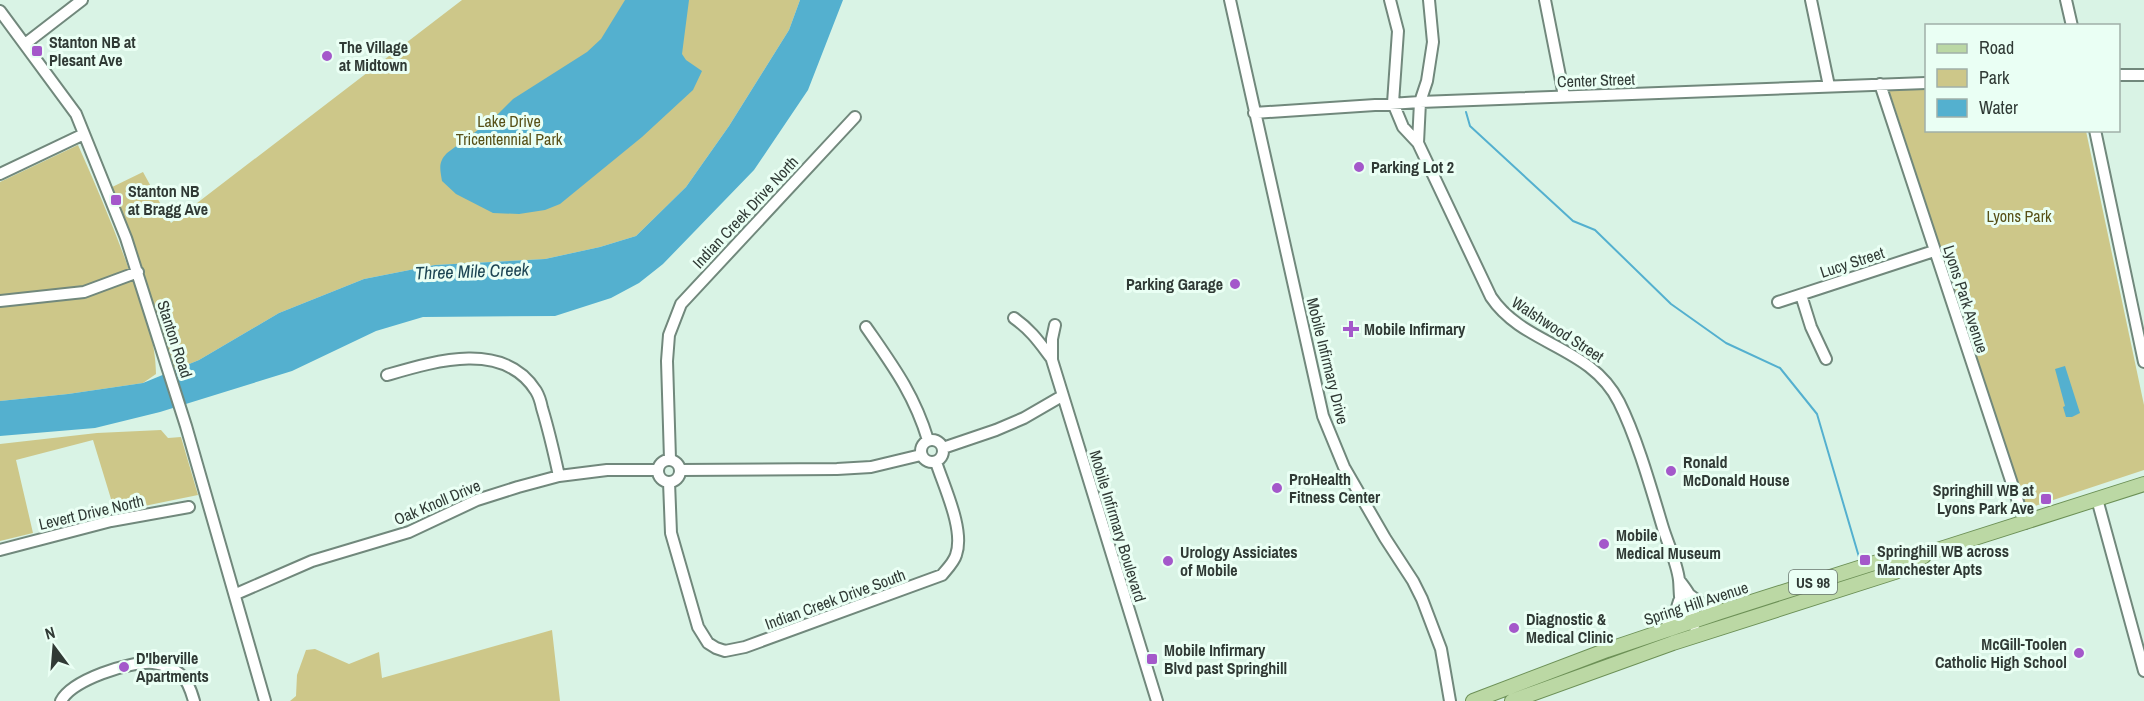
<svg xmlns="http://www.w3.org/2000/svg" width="2144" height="701" viewBox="0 0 2144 701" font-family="'Archivo Narrow',sans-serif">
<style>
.green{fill:#cdc789}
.water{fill:#54b0cf}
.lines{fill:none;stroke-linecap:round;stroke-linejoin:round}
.stream{stroke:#54b0cf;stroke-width:2}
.minor-casing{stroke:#71887c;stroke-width:14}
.major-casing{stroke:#6c9056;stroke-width:16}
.minor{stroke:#fff;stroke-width:10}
.major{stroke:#bbd8a4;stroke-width:14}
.poi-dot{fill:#a458ca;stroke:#eafff4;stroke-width:2}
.labels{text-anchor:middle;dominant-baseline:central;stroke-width:6;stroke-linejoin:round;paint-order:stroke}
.shield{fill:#eafff4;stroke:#68756e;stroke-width:1.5}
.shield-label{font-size:15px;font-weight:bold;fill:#303a35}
.poi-label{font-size:16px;font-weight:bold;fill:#303a35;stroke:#eafff4;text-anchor:start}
.street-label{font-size:16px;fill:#303a35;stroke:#eafff4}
.park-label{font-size:16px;fill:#575017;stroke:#eafff4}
.water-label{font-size:18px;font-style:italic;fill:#1d4553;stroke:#eafff4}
</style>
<rect width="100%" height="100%" fill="#d9f3e5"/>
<path class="green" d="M462,0H800L789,30L729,126L686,187L636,236L600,247L545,259L435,265L364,279L279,313L199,360L170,372L106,190L143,172L171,223Z
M1926,89V130L2086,131L2144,405V470L2026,509L1889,90Z
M78,145C98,190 117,235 133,281C144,311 156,341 156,374L143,383L68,394L0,401V182Z
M161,430L168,438L181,437L198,495L115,512L93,440L16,460L33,533L0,541V444L97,433Z
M552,630L560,701H290L296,696L297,675L306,650L315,649L349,664L379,652L382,678Z"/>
<path class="water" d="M625,0H689L682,54L686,60L702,71L693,90L642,137L560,204L545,210L519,214L493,213L456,194L442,181C440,169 438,162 447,153L494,118L513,99L587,52L601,39Z
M800,0H843L808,90L754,170L663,264L639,283L611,298L555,316L423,317L376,331L292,371L160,412L95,428L0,436V401L68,394L143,383L199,360L279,313L364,279L435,265L545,259L600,247L636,236L686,187L729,126L789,30Z
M2065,366L2080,413L2072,417H2066L2063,407L2065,406L2055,369Z"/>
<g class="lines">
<path class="stream" d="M1466,112L1470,126L1573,221L1595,230L1671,304L1726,343L1780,368L1817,414L1859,557"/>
<g class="minor-casing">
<path id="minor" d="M1230,0L1323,416L1344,467L1385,538L1413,581L1422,599L1441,649L1450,701
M1390,0L1398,31L1393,103L1403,127L1418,143L1420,102L1427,81L1433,42L1429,0
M1545,0L1564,96
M1811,0L1829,86
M2066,0L2072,26
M0,11L76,114L126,238L186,426L265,701
M25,44L82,0
M2118,75H2144
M1880,84L2025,523
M1254,113L1420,102L1926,83
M2095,130L2144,362
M1418,143L1491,297C1524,346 1590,345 1619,402C1637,438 1651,488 1663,528C1668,544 1677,563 1679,580C1680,590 1679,598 1682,607C1684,614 1687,617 1693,621
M0,174L84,134
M1801,295L1811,327L1826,359
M0,301L84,292L138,272
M1778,302L1934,251
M1014,318C1032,331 1039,342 1052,359
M1055,325L1052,339V360L1157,701
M866,327C893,366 914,394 928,440
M387,375C435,361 504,340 536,391C539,396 541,403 542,408C549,431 554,453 559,476
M921 451a11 11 0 1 1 22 0a11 11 0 1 1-22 0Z
M943,448L996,430L1024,418L1062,396
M670,459L667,361L669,335L681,304L855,117
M658 471a11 11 0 1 1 22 0a11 11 0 1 1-22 0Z
M680,470L837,469L871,467L921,455
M669,482L671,533L698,627L708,643L716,648L725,651L745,647L942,575C947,569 954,562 956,555C965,530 944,487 936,462
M2097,499L2144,671
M0,550L111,521L189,507
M1679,580C1686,589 1694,599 1694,611C1694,617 1693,620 1694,626
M236,594L312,561L409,532L477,500L518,487L559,476L607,470H658
M1690,595L1706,607L1720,612
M1664,631L1675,614L1679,601
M61,701C72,680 129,661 153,663C162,664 176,669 182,676C188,681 192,694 194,701"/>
</g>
<g class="major-casing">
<path id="major" d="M1473,701L1607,650L1720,612L1890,558L1934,551L2144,484
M1512,701L1673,643L1895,572L1924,556"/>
</g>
<use href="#minor" class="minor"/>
<use href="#major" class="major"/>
</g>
<g class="poi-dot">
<rect x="31" y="45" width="12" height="12" rx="3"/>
<circle cx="327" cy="56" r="6"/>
<circle cx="1359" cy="167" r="6"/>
<rect x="110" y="194" width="12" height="12" rx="3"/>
<circle cx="1235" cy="284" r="6"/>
<path d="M1348 320h6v6h6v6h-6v6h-6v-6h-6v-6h6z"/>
<circle cx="1671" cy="471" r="6"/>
<circle cx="1277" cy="488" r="6"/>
<rect x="2040" y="493" width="12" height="12" rx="3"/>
<circle cx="1604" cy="544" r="6"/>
<rect x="1859" y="554" width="12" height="12" rx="3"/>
<circle cx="1168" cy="561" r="6"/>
<circle cx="1514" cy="628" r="6"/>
<circle cx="2079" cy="653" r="6"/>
<rect x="1146" y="653" width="12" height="12" rx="3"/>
<circle cx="124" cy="667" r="6"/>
</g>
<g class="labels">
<rect class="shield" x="1789" y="570" width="48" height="24" rx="4.5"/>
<g class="shield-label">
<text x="1813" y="582">US 98</text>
</g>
<g class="poi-label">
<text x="49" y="42">Stanton NB at<tspan x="49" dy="18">Plesant Ave</tspan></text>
<text x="339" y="47">The Village<tspan x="339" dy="18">at Midtown</tspan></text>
<text x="1371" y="167">Parking Lot 2</text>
<text x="128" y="191">Stanton NB<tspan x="128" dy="18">at Bragg Ave</tspan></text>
<text x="1223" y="284" text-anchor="end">Parking Garage</text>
<text x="1364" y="329">Mobile Infirmary</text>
<text x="1683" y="462">Ronald<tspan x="1683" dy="18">McDonald House</tspan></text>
<text x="1289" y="479">ProHealth<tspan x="1289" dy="18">Fitness Center</tspan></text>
<text x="2034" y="490" text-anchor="end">Springhill WB at<tspan x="2034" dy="18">Lyons Park Ave</tspan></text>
<text x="1616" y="535">Mobile<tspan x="1616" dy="18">Medical Museum</tspan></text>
<text x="1877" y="551">Springhill WB across<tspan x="1877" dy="18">Manchester Apts</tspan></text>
<text x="1180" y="552">Urology Assiciates<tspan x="1180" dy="18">of Mobile</tspan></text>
<text x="1526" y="619">Diagnostic &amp;<tspan x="1526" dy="18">Medical Clinic</tspan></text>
<text x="2067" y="644" text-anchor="end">McGill-Toolen<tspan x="2067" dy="18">Catholic High School</tspan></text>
<text x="1164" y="650">Mobile Infirmary<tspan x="1164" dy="18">Blvd past Springhill</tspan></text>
<text x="136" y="658">D'Iberville<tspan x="136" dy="18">Apartments</tspan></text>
</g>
<g class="street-label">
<text transform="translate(1596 80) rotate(-2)">Center Street</text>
<text transform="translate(745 212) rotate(-47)">Indian Creek Drive North</text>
<text transform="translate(1852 262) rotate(-18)">Lucy Street</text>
<text transform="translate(1966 299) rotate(72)">Lyons Park Avenue</text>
<text transform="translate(1558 329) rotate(33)">Walshwood Street</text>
<text transform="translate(175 339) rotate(72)">Stanton Road</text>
<text transform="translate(1328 361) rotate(76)">Mobile Infirmary Drive</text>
<text transform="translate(437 502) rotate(-23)">Oak Knoll Drive</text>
<text transform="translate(91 512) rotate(-13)">Levert Drive North</text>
<text transform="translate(1118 526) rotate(73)">Mobile Infirmary Boulevard</text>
<text transform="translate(835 599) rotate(-20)">Indian Creek Drive South</text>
<text transform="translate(1696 603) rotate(-18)">Spring Hill Avenue</text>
</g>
<g class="park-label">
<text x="509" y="121">Lake Drive<tspan x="509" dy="18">Tricentennial Park</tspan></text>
<text x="2019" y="216">Lyons Park</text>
</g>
<g class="water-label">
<text transform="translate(472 271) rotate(-2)">Three Mile Creek</text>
</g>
</g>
<rect x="1925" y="24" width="195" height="108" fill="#eafff4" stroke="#a0b0a8" stroke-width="1.5"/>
<rect x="1937" y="44" width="30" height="9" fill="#bbd8a4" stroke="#a0b0a8" stroke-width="1.5"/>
<text x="1979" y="54" font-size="18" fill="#303a35">Road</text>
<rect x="1937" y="69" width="30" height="18" fill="#cdc789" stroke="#a0b0a8" stroke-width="1.5"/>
<text x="1979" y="84" font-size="18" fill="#303a35">Park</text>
<rect x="1937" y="99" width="30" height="18" fill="#54b0cf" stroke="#a0b0a8" stroke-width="1.5"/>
<text x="1979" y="114" font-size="18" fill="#303a35">Water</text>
<g transform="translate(54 647) rotate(344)" stroke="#eafff4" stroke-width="4.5" paint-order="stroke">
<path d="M0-4.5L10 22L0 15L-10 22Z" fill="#303a35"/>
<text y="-9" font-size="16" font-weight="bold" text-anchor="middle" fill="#303a35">N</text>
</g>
</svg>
